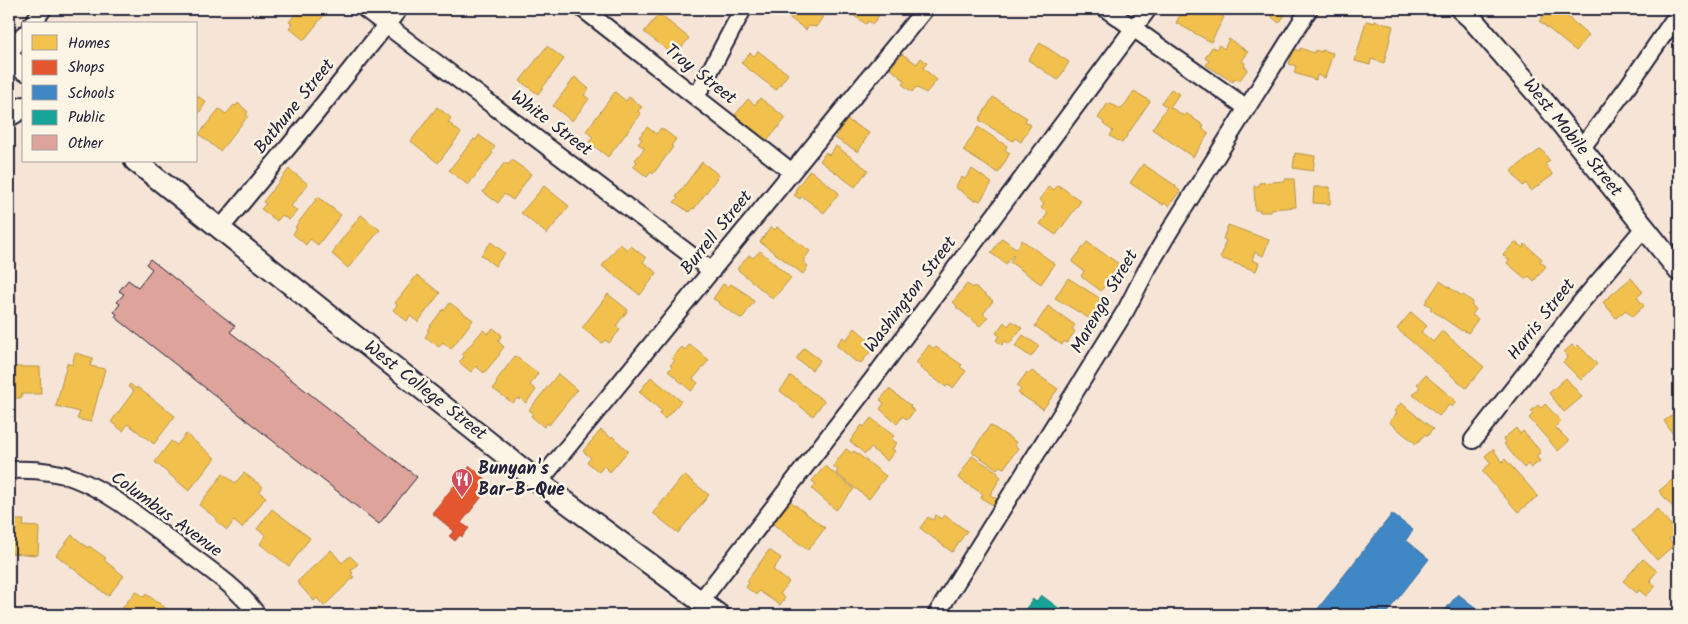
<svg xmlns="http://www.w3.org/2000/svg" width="1688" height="624" viewBox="0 0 1688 624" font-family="Kalam,sans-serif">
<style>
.homes{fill:#f2c14e;stroke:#b49148}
.shops{fill:#e4572e;stroke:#aa4732}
.schools{fill:#3f88c5;stroke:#36699c}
.public{fill:#17a398;stroke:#1a7c7c}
.building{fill:#dea49b;stroke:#22223b}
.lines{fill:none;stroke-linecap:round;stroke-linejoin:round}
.minor-casing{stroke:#22223b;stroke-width:20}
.tertiary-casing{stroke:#22223b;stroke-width:24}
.minor{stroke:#fcf5e5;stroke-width:16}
.tertiary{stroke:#fcf5e5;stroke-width:20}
.labels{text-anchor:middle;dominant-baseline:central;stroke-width:5;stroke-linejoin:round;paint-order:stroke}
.street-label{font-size:18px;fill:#22223b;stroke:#fcf5e5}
.poi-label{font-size:18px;font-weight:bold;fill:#22223b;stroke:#fcf5e5;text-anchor:start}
</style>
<rect width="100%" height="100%" fill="#f6e5d6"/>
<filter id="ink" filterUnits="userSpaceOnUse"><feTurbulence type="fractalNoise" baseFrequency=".02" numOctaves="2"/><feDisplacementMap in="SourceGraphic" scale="10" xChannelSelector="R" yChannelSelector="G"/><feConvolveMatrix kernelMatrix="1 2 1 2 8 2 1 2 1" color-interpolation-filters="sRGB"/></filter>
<g filter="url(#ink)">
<path class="homes" d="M269,9H287L283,14L280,11L277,15Z
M299,9H325L322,14L324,15L304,40L289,28L292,24L289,22Z
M426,9H442L436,16Z
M779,9H828L816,27L809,26L806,30L779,10Z
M844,9H883L873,24L868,21L866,24Z
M1183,9H1208L1224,17L1211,42L1176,23Z
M1273,9H1290L1279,23L1272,17L1276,11Z
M1549,9H1558L1589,35L1576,51L1539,21Z
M1631,9H1653L1649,14L1643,10L1640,15Z
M659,14L689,38L675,56L644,32Z
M1366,21L1375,23V21L1393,26L1384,63L1371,59L1370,65L1355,61Z
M1229,39L1248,52L1242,61L1245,63L1244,66L1248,69L1239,81L1235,78L1233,82L1206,65L1209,61L1205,58L1212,47L1216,49L1219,45L1224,49Z
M1040,43L1069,62L1058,80L1028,60Z
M547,46L564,59L538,94L520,81Z
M1300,48L1314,53L1315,50L1322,52V50L1333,53L1325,78L1317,75L1316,80L1294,73L1296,66L1289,64L1294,49L1300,51Z
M758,51L788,74L776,90L741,63L750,53L754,56Z
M902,54L917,64L921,58L927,63L923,68L937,80L926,93L916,87L912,92L902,84L905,81L890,68Z
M575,77L589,89L584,95L589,99L572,121L553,106Z
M1171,89L1179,94L1170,107L1184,116L1186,113L1204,126L1202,129L1209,133L1193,157L1152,129L1167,107L1161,103Z
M1134,91L1150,101L1122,143L1110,136L1113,131L1103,124L1104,122L1098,118L1108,103L1122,109Z
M615,92L626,101L629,97L642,107L638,111L641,114L608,157L589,142L593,137L586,131Z
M196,95L206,102L196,118Z
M993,97L1027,118L1025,121L1031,125L1021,142L1015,138L1013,141L979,120Z
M760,98L786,118L767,141L735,115L748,99L755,105Z
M238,103L248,112L246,115L248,116L220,151L199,134L219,109L226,114L234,105L236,106Z
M437,107L451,118L448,122L461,133L438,163L411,141Z
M846,119L869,133L858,152L835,138Z
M647,127L656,134L661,128L676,139L671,146L673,147L653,174L651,172L647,177L633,166L637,162L635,160L645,148L638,144L642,139L639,137Z
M978,127L1007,146L1005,150L1010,153L998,173L963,151Z
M479,135L495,147L491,152L493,153L468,185L449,170L474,139L476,140Z
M836,146L868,170L855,187L820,161L826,152L829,155Z
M1541,149L1550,161L1545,164L1553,175L1531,191L1526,183L1523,186L1511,171Z
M1295,153L1315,156L1313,171L1293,168Z
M512,160L531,174L513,200L504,194L498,203L483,192L505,162L508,165Z
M702,162L719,175L694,209L692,208L689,212L674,202L678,198L676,197Z
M1143,164L1176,186L1175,187L1180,191L1169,206L1164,203L1163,205L1130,183Z
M289,169L308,184L291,206L297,211L289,220L282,215L277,221L261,209L266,204L263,202Z
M972,169L992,183L980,201L976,199L975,201L955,187L962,177L965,179Z
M810,170L839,193L824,213L802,196L800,199L794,195L797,192L795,190Z
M1285,179H1294L1296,207L1271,209V212H1260V210H1255L1254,186H1259V183L1285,181Z
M1058,185L1081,201L1056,235L1040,224L1048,213L1041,208L1044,204L1039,200L1049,186L1054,190Z
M544,186L569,206L547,234L521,213Z
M1314,187H1330V204L1313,203Z
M318,197L341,215L318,245L310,239L306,245L293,234L297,228L295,227Z
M361,215L380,230L348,268L332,254L336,249L335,248Z
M1228,225L1269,240L1263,256L1255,252L1252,260L1259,263L1256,271L1220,258L1224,249H1223L1226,240L1223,239Z
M771,227L775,230L777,227L810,251L803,261L808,266L803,274L760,242Z
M1002,238L1017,249L1022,240L1055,264L1041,284L1010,262L1014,256L1013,255L1006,264L991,253Z
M491,242L505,253L495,266L481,255Z
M1087,242L1119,264L1101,291L1081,276L1084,271L1072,262Z
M1515,242L1523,248L1525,244L1542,259L1540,262L1546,266L1534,281L1529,276L1526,279L1507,263L1509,260L1503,255Z
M620,244L628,250L631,246L646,258L643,262L657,273L640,295L602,266Z
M760,251L791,278L773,299L737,269L749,255L753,258Z
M417,275L440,293L418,322L410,316L407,321L393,310L397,305L395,303Z
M1068,278L1104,301L1092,320L1055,298Z
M1631,278L1643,292L1637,297L1644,306L1632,317L1626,310L1616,318L1603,302Z
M1440,281L1462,296L1463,295L1473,302L1471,305L1476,309L1472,315L1478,319L1468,333L1463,330L1462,331L1430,309L1432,307L1425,303Z
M723,284L728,287L731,284L751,297L750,298L754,301L742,319L718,303L719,302L713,299Z
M967,284L973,288L974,286L993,301L983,314L988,317L980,326L956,307L957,306L953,302Z
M608,294L628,310L616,326L620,330L609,343L605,340L602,343L582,328Z
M450,303L473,320L451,349L443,342L439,347L425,337L429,331L427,330L443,309L444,311Z
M1048,306L1075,325L1072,329L1075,331L1067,343L1064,341L1062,345L1035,326Z
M1411,312L1427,326L1421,332L1433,342L1442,331L1484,367L1466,388L1397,329Z
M1012,321L1022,328L1009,344L1005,341L1002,345L996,340L1000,336L996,333L1004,322L1008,326Z
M493,328L502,335L498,341L504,347L499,353L500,354L484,373L476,366L471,372L459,362L464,357L462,355L483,330L488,334Z
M855,328L871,342L866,348L871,351L861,363L857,361L856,362L836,345L843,337L846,340Z
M1023,335L1039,346L1031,357L1015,346Z
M690,344L709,360L693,379L698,383L691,391L668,371L672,367L670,365L675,361L672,358L682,347L685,350Z
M929,345L934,349L936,347L962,365L960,367L966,371L953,388L948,385L946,387L920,368L921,367L916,363Z
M1572,345L1575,348L1578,345L1597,364L1581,380L1563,362L1568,357L1564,352Z
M804,348L820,360L812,370L796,359Z
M75,353L93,358L90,366L105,369L91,422L77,419L80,412L56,406L67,363L72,365Z
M515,356L538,373L530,385L536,390L526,403L520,398L519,400L517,398L513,403L493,389L497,383L496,381Z
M9,367H40L41,394H21V398H9Z
M1032,371L1058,389L1043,409L1018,393L1021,389L1017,386L1027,372L1029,374Z
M558,374L577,390L549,425L547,423L544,427L531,416L533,413L529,410Z
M1425,375L1456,401L1452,407L1449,405L1439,416L1413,395L1420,387L1417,384Z
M791,376L824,401L813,416L780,391Z
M651,377L681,401L665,419L659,414L662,411L639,392Z
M1566,378L1582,397L1564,412L1549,393Z
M130,384L136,389L137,387L175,416L154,444L128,424L123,431L111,422L134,391L128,387Z
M889,389L911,406L910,407L914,411L907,420L903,416L897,424L880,409L884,403L880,400Z
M1401,403L1433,429L1427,436L1425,434L1416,444L1389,422L1397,413L1394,411Z
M1545,404L1561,421L1555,427L1569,441L1558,451L1529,418L1533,414L1531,411L1538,405L1541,408Z
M1679,410V434L1675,437L1664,421Z
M871,418L894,436L891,439L897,443L892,449L895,451L887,461L871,448L865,454L850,441L862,425L864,427Z
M990,425L1016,442L1014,445L1018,448L1004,468L999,466L997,469L972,452Z
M1516,428L1520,434L1523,431L1541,452L1536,456L1540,461L1531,468L1528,464L1524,468L1504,444L1506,443L1503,439Z
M601,430L611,438L612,436L628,451L610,472L604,466L599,472L587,462L591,458L583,451Z
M186,434L215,458L189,491L155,462L171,441L177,445Z
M846,449L852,453L854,451L886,476L869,499L836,473L838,470L833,466Z
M1493,449L1502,462L1505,459L1538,496L1518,512L1482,471L1491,463L1485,456Z
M972,456L998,472L997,474L1001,477L990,495L997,499L993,505L981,498L983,494L958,478Z
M825,466L854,489L836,510L812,489L816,484L812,481Z
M244,473L263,487L259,492L266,497L242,528L234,521L227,530L216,521L217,519L199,505L223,474L235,483Z
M684,475L709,495L678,533L653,513Z
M1678,475L1679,477V514L1659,491Z
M790,501L825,528L808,550L773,524Z
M272,509L310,538L289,566L260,544L266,535L257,529Z
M1657,509L1677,532L1669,539L1674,545L1657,560L1632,531Z
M936,515L941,519L944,515L967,531L952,552L920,528L928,517L933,520Z
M9,520H24L23,526L39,527L38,555L9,553Z
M72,535L88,548L89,546L106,558L104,560L124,576L108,596L56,555Z
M331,550L342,563L350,556L358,564L351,570L353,573L351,575L354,577L324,606L317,598L314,601L297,582Z
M769,550L781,558L773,570L789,582L780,594L785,598L780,605L759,591L756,595L746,587L749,583L747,581Z
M1643,559L1657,571L1650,580L1656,586L1646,596L1639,590L1637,593L1623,581Z
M136,591L144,597L146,594L170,611L168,615H123L119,612Z
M378,608L379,615H344Z"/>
<path class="shops" d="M470,466L492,484L461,523L469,528L462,537L460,535L455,541L449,536L454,531L432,513Z"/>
<path class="schools" d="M1392,514L1413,530L1406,540L1429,559L1385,615H1313Z
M1458,594L1485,615H1441Z"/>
<path class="public" d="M1041,595L1068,615H1030L1024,611L1033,599L1036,602Z"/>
<path class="building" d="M150,259L235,326L230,332L417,477L379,524L115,317L117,314L114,312L120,304L117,302L124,294L119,291L128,280L138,287L152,269L146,264Z
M636,609L643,615H631Z"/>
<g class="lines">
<g class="minor-casing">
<path id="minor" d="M365,9L712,271
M583,9L792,172
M1106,9L1247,108
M32,24L43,9
M9,53L24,34
M696,97L743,9
M1581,149L1628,86L1679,12
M220,229L309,122L399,9
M1473,440L1582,301L1644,228
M9,470C32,469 54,470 76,479C112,493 143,520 174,543C199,562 241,589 257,615
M539,482L925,9
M700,602L873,379L1148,9
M936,615L1126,310L1146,271L1169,232L1309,9"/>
</g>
<g class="tertiary-casing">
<path id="tertiary" d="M1461,9L1471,18L1545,103L1679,271
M9,57L24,70
M9,116L24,107
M135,161L539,482L719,615"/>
</g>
<use href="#minor" class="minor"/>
<use href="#tertiary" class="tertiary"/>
</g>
</g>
<defs>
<g id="restaurant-pin" transform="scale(1.125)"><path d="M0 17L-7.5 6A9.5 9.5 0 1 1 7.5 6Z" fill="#d1495b" stroke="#fcf5e5"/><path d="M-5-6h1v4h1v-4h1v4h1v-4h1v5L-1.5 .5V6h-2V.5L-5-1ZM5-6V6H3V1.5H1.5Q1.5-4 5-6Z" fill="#fff"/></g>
</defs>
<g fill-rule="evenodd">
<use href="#restaurant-pin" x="462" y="479"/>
</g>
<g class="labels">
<g class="street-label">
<text transform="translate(700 75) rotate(38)">Troy Street</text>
<text transform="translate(295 107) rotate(-51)">Bathune Street</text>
<text transform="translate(551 124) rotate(37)">White Street</text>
<text transform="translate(1572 138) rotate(51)">West Mobile Street</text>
<text transform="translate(717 233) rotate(-51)">Burrell Street</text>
<text transform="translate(911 295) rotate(-53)">Washington Street</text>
<text transform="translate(1105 302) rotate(-60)">Marengo Street</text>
<text transform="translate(1542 320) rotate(-52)">Harris Street</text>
<text transform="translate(425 391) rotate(38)">West College Street</text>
<text transform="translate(166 515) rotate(36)">Columbus Avenue</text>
</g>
<g class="poi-label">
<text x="478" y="469">Bunyan's<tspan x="478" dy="21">Bar-B-Que</tspan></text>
</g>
</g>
<rect width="1688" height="624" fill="none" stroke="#fcf5e5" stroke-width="30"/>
<rect x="15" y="15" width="1658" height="594" fill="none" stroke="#22223b" stroke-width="2" filter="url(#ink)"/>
<rect x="22" y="22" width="175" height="140" fill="#fcf5e5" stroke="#a5a1a1"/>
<rect x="32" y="35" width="25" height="15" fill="#f2c14e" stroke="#a5a1a1"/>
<text x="68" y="48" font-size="15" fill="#22223b">Homes</text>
<rect x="32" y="60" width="25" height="15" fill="#e4572e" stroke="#a5a1a1"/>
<text x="68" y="72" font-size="15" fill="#22223b">Shops</text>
<rect x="32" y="85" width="25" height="15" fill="#3f88c5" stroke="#a5a1a1"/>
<text x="68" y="98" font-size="15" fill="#22223b">Schools</text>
<rect x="32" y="110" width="25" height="15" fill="#17a398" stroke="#a5a1a1"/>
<text x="68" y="122" font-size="15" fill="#22223b">Public</text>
<rect x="32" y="135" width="25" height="15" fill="#dea49b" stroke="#a5a1a1"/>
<text x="68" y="148" font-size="15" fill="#22223b">Other</text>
</svg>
